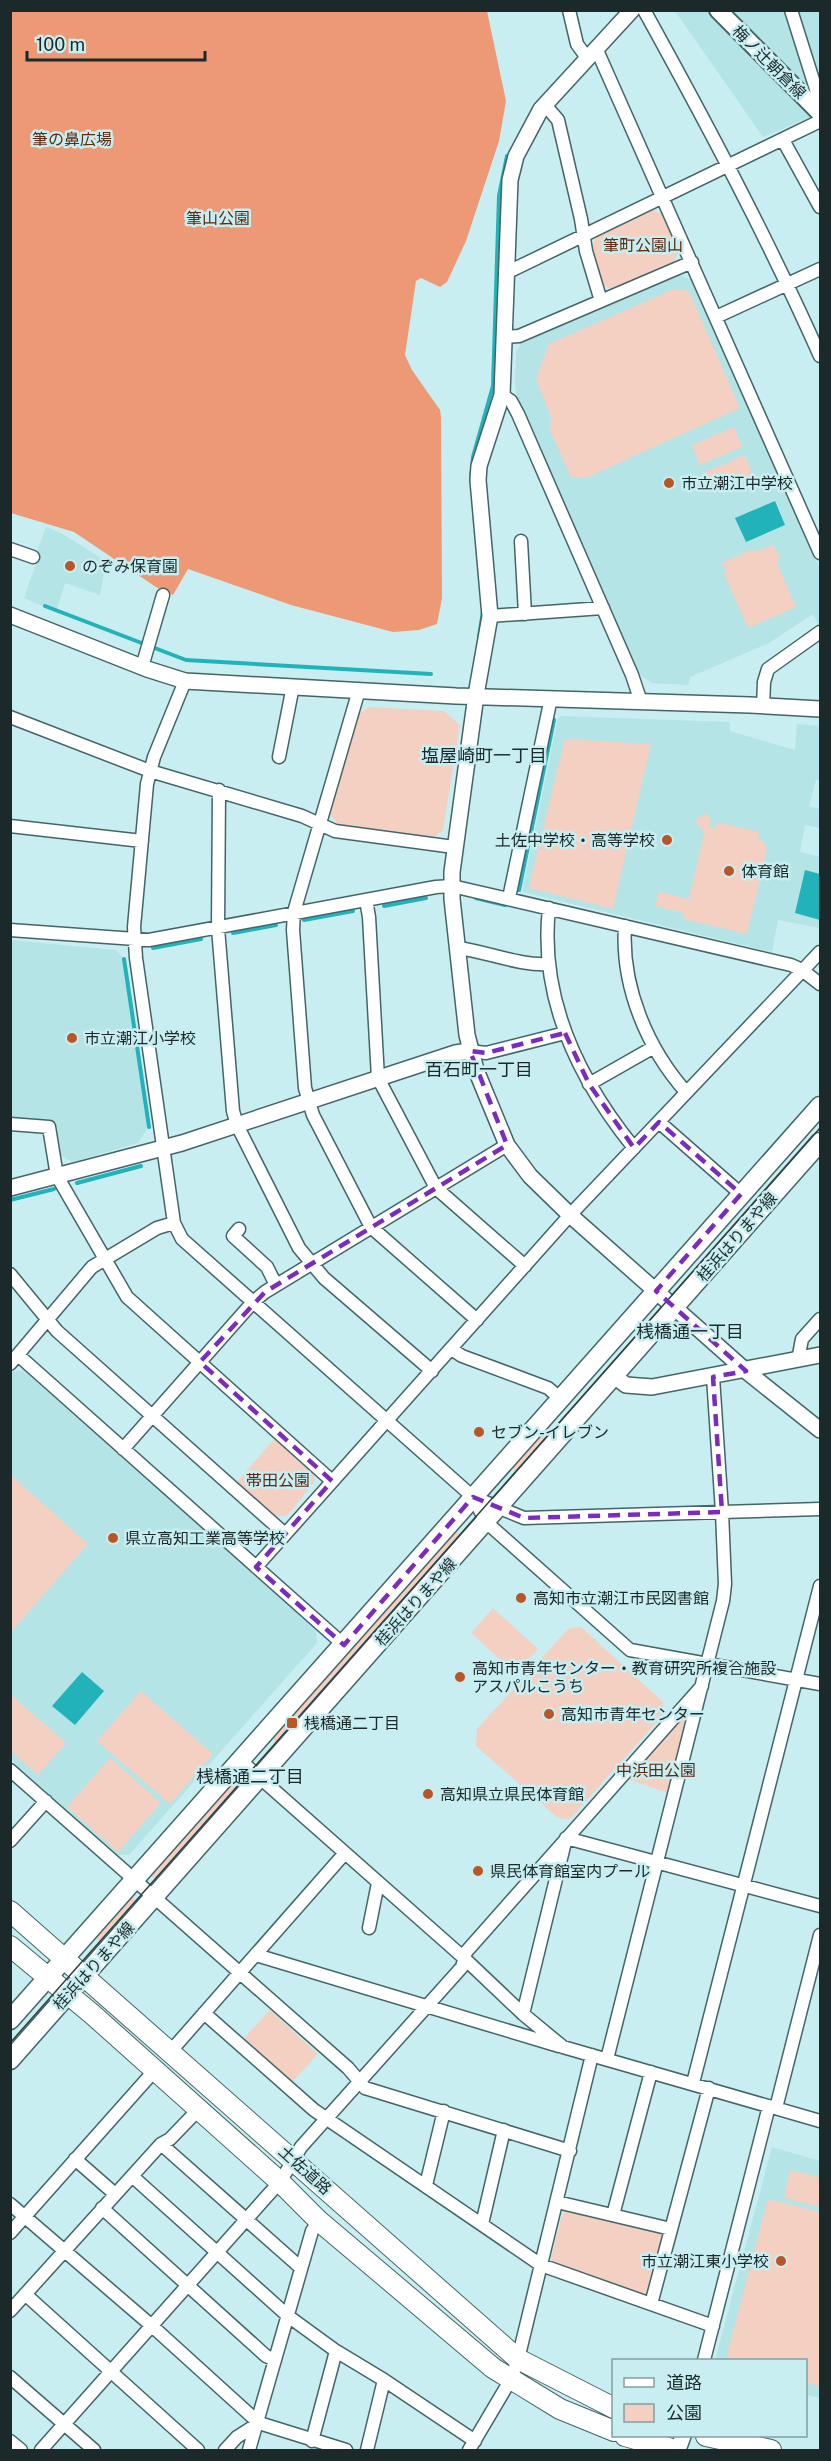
<svg xmlns="http://www.w3.org/2000/svg" width="831" height="2461" viewBox="0 0 831 2461" font-family="'Public Sans','Noto Sans JP',sans-serif">
<style>
.built{fill:#b5e4e7}
.green{fill:#f3d0c1}
.forest{fill:#ed9975}
.water{fill:#21b2ba}
.lines{fill:none;stroke-linecap:round;stroke-linejoin:round}
.stream{stroke:#21b2ba;stroke-width:4}
.minor-casing{stroke:#436567;stroke-width:15}
.tertiary-casing{stroke:#436567;stroke-width:18}
.secondary-casing{stroke:#436567;stroke-width:20}
.primary-casing{stroke:#436567;stroke-width:21}
.trunk-casing{stroke:#436567;stroke-width:22}
.minor{stroke:#fff;stroke-width:12}
.tertiary{stroke:#fff;stroke-width:15}
.secondary{stroke:#fff;stroke-width:16}
.primary{stroke:#fff;stroke-width:18}
.trunk{stroke:#fff;stroke-width:20}
.tram{stroke:#2f4041;stroke-width:1.5}
.marked{fill:none;stroke:#7b2cbf;stroke-width:4.5;stroke-dasharray:12 8;stroke-linejoin:round}
.poi-dot{fill:#ba5525;stroke:#c8eef1;stroke-width:2}
.labels{text-anchor:middle;dominant-baseline:central;stroke-width:5;stroke-linejoin:round;paint-order:stroke}
.street-label{font-size:16px;fill:#1b292a;stroke:#c8eef1}
.park-label{font-size:16px;fill:#5e2911;stroke:#c8eef1}
.poi-label{font-size:16px;fill:#1b292a;stroke:#c8eef1;text-anchor:start}
.neighbourhood-label{font-size:18px;fill:#1b292a;stroke:#c8eef1}
</style>
<rect width="100%" height="100%" fill="#c8eef1"/>
<path class="built" d="M675,11H820V113L763,137Z
M677,274L692,280L820,569V627L813,614L769,643L690,677L689,685L652,683L639,675L517,397L515,385L516,351L523,341Z
M46,527L61,533L106,561L100,595L65,583L56,612L24,598L36,563L33,562Z
M561,716L730,722V731L795,750L797,724L820,726V780H816L809,806L820,809V828L805,825L800,852L820,857V928L778,920L772,952L522,892L558,718Z
M10,940L116,950L123,958L147,1129L138,1143L72,1162L59,1154L55,1123L11,1118Z
M26,1370L316,1628L317,1643L129,1855H118L11,1760L10,1372Z
M772,2147L820,2161V2398L806,2395V2360H715Z"/>
<path class="green" d="M650,209L664,215L679,251L673,264L613,290L599,283L592,247L597,235Z
M674,289L689,291L740,408L588,477H571L550,430L551,417L536,379L549,344Z
M734,427L742,447L700,465L692,445Z
M745,455L753,475L711,493L703,473Z
M774,545L780,559L777,563L796,607L748,628L724,574L727,573L722,563L752,549L754,552Z
M369,707L444,711L460,725L443,830L433,838L337,824L328,811L356,715Z
M565,739L651,744L613,909L529,888Z
M707,813L712,822L709,825L711,828L715,829L717,822L759,832L758,839L763,841L767,849L747,934L683,919L684,913L655,906L659,892L689,899L704,833L695,820Z
M547,1425L554,1431L517,1473L510,1466Z
M277,1436L312,1469L315,1481L287,1516H273L236,1483Z
M11,1475L88,1544L11,1632Z
M454,1529L462,1536L278,1744L270,1737Z
M493,1608L538,1649L515,1673L471,1633Z
M581,1627L663,1702V1715L570,1819L558,1818L476,1746L477,1729L568,1629Z
M141,1691L213,1754L170,1804L97,1741Z
M11,1695L66,1743L38,1775L11,1751Z
M689,1709L668,1793L625,1778Z
M110,1758L161,1803L118,1852L67,1807Z
M232,1780L240,1787L157,1881L149,1874Z
M129,1894L138,1902L101,1943L93,1935Z
M270,2010L318,2054L290,2084L242,2040Z
M790,2170L820,2177V2207L784,2198Z
M768,2199L820,2212V2386L806,2383V2360H728L727,2355Z
M567,2211L660,2232L663,2238L648,2294L643,2297L553,2264L551,2259L562,2214Z"/>
<path class="forest" d="M10,11H487L506,101L499,141L466,241L447,282L440,287L421,278L416,281L405,355L412,370L440,410L441,417L442,598L437,624L419,630L393,632L291,605L188,569L173,595L156,587L74,532L11,513Z"/>
<path class="water" d="M775,501L785,525L746,542L735,518Z
M805,870L820,874V920L795,913Z
M82,1672L104,1691L75,1725L52,1706Z"/>
<g class="lines">
<path class="stream" d="M471,481L473,457L493,386L499,196L507,156
M45,606L186,660L431,674
M479,637L483,611
M519,890L554,720
M476,898L505,905
M384,906L426,898
M304,920L353,911
M233,933L276,925
M153,948L201,939
M124,959L149,1127
M77,1183L141,1166
M10,1200L54,1189"/>
<g class="minor-casing">
<path id="minor" d="M569,10L577,44L587,58
M644,10C707,124 767,237 820,356
M791,10L820,102
M596,48L820,553
M545,105L558,120L581,219L586,251L601,301
M783,140L820,207
M506,273L820,121
M716,317L820,269
M503,337L519,336L692,262
M502,395L511,401L518,414L632,675L641,702
M521,541L525,614
M10,549L33,557
M490,616L603,608
M142,667L163,595
M185,681L154,757L147,784L134,927L136,958L174,1223L182,1239L473,1497L524,1518L820,1509
M359,690L294,912L293,930L305,1088L313,1115L371,1227L477,1320
M763,706L764,682L768,669L820,632
M10,717L150,771L302,816L335,831L454,847
M279,757L293,686
M219,790L218,928L233,1111L237,1125L299,1248L324,1278L432,1371
M10,826L142,841
M509,898L551,698
M366,900L369,917L378,1078L436,1188L525,1266
M549,908C539,998 579,1080 634,1148
M625,926C621,986 647,1048 686,1092
M10,930L149,940L436,887L452,886L791,965L802,970L820,984
M458,948C488,952 520,966 549,964
M470,1051L486,1053L565,1033
M589,1084L654,1047
M659,1122L741,1194
M10,1124L49,1127L57,1176L127,1297L332,1481
M239,1229L233,1236L267,1267L276,1285
M10,1274L57,1331L285,1534
M451,1349L462,1356L548,1388L561,1399
M18,1355L344,1645
M798,1360L802,1339L820,1319
M10,1364L92,1267L157,1228L174,1223
M123,1449L253,1302L265,1292L507,1145
M473,1497L486,1522L630,1650L820,1684
M256,1567L570,1215L820,952
M241,1761L464,1958L523,2014L563,2047L820,2121
M10,1770L348,2068L365,2088L570,2151
M566,1838L820,1906
M10,1841L46,1801
M369,1928L378,1883
M256,1955L559,2046
M204,2013L314,2110L541,2265L713,2326
M523,2014L565,1842
M170,2052L345,1853
M607,2059L723,1601L725,1584L722,1512L713,1377
M693,2083L820,1586
M776,2108L820,1935
M161,2144L301,2268
M75,2159L115,2194
M132,2176L288,2316L336,2351L384,2380L475,2441
M426,2185L444,2111
M557,2202L671,2229
M10,2204L152,2326L259,2423L346,2450
M102,2208L266,2356L275,2360
M613,2215L651,2072
M482,2224L504,2130
M10,2233L155,2070
M25,2294L198,2450
M651,2304L709,2088
M10,2311L161,2144L170,2139L198,2110
M704,2360L769,2106
M10,2377L94,2450
M10,2441L21,2450
M312,2441L336,2351
M41,2450L268,2195L280,2182L301,2147L462,1967L466,1952L702,1686
M225,2450L237,2437L259,2423
M249,2450L312,2231L319,2221
M367,2450L384,2380
M469,2450L511,2379L518,2359L592,2055"/>
</g>
<g class="tertiary-casing">
<path id="tertiary" d="M632,10L541,109L516,156L510,180L502,395L479,466L478,480L490,616L476,695L452,872V899L467,1035L476,1070L507,1145L530,1176L570,1215L746,1371L820,1430
M10,615L147,669L185,681L456,696L750,705L820,709
M10,1188L182,1143L455,1053L470,1051
M614,1376L626,1385L652,1387L820,1355
M678,2450L683,2436"/>
</g>
<g class="secondary-casing">
<path id="secondary" d="M718,10L820,113"/>
</g>
<g class="primary-casing">
<path id="primary" d="M10,2020L820,1106
M10,2060L820,1142"/>
</g>
<g class="trunk-casing">
<path id="trunk" d="M10,1911L518,2359L614,2408
M10,1946L92,2014L280,2182L319,2221L493,2368L560,2409L614,2431
M625,2436L675,2450
M706,2436L771,2450"/>
</g>
<use href="#minor" class="minor"/>
<use href="#tertiary" class="tertiary"/>
<use href="#secondary" class="secondary"/>
<use href="#primary" class="primary"/>
<use href="#trunk" class="trunk"/>
<path class="tram" d="M10,2043L820,1128"/>
</g>
<path class="marked" d="M565,1033L589,1084L634,1148L659,1122L741,1194L656,1291L746,1371L713,1377L722,1512L524,1518L473,1497L344,1645L256,1567L332,1481L200,1362L265,1292L507,1145L470,1051L486,1053Z"/>
<g class="poi-dot">
<circle cx="669" cy="483" r="6"/>
<circle cx="70" cy="566" r="6"/>
<circle cx="667" cy="840" r="6"/>
<circle cx="729" cy="871" r="6"/>
<circle cx="72" cy="1038" r="6"/>
<circle cx="479" cy="1432" r="6"/>
<circle cx="113" cy="1538" r="6"/>
<circle cx="521" cy="1598" r="6"/>
<circle cx="460" cy="1677" r="6"/>
<circle cx="549" cy="1714" r="6"/>
<rect x="286" y="1717" width="12" height="12" rx="3"/>
<circle cx="428" cy="1794" r="6"/>
<circle cx="478" cy="1871" r="6"/>
<circle cx="781" cy="2261" r="6"/>
</g>
<g class="labels">
<g class="street-label">
<text transform="translate(769 62) rotate(45)">梅ノ辻朝倉線</text>
<text transform="translate(737 1237) rotate(-49)">桂浜はりまや線</text>
<text transform="translate(416 1602) rotate(-48)">桂浜はりまや線</text>
<text transform="translate(94 1966) rotate(-48)">桂浜はりまや線</text>
<text transform="translate(305 2170) rotate(42)">土佐道路</text>
</g>
<g class="park-label">
<text x="72" y="139">筆の鼻広場</text>
<text x="218" y="218">筆山公園</text>
<text x="643" y="245">筆町公園山</text>
<text x="278" y="1480">帯田公園</text>
<text x="656" y="1770">中浜田公園</text>
</g>
<g class="poi-label">
<text x="681" y="483">市立潮江中学校</text>
<text x="82" y="566">のぞみ保育園</text>
<text x="655" y="840" text-anchor="end">土佐中学校・高等学校</text>
<text x="741" y="871">体育館</text>
<text x="84" y="1038">市立潮江小学校</text>
<text x="491" y="1432">セブン-イレブン</text>
<text x="125" y="1538">県立高知工業高等学校</text>
<text x="533" y="1598">高知市立潮江市民図書館</text>
<text x="472" y="1668">高知市青年センター・教育研究所複合施設<tspan x="472" dy="18">アスパルこうち</tspan></text>
<text x="561" y="1714">高知市青年センター</text>
<text x="304" y="1723">桟橋通二丁目</text>
<text x="440" y="1794">高知県立県民体育館</text>
<text x="490" y="1871">県民体育館室内プール</text>
<text x="769" y="2261" text-anchor="end">市立潮江東小学校</text>
</g>
<g class="neighbourhood-label">
<text x="484" y="755">塩屋崎町一丁目</text>
<text x="479" y="1069">百石町一丁目</text>
<text x="690" y="1331">桟橋通一丁目</text>
<text x="250" y="1776">桟橋通二丁目</text>
</g>
</g>
<rect width="831" height="2461" fill="none" stroke="#1b292a" stroke-width="24"/>
<rect x="612" y="2359" width="195" height="78" fill="#c8eef1" stroke="#839fa1" stroke-width="1.5"/>
<rect x="624" y="2378" width="30" height="9" fill="#ffffff" stroke="#839fa1" stroke-width="1.5"/>
<text x="666" y="2389" font-size="18" fill="#1b292a">道路</text>
<rect x="624" y="2404" width="30" height="18" fill="#f3d0c1" stroke="#839fa1" stroke-width="1.5"/>
<text x="666" y="2419" font-size="18" fill="#1b292a">公園</text>
<path d="M27 51v9h178v-9" fill="none" stroke="#1b292a" stroke-width="3"/>
<text x="36" y="51" font-size="18" fill="#1b292a" stroke="#c8eef1" stroke-width="4.5" paint-order="stroke">100 m</text>
</svg>
